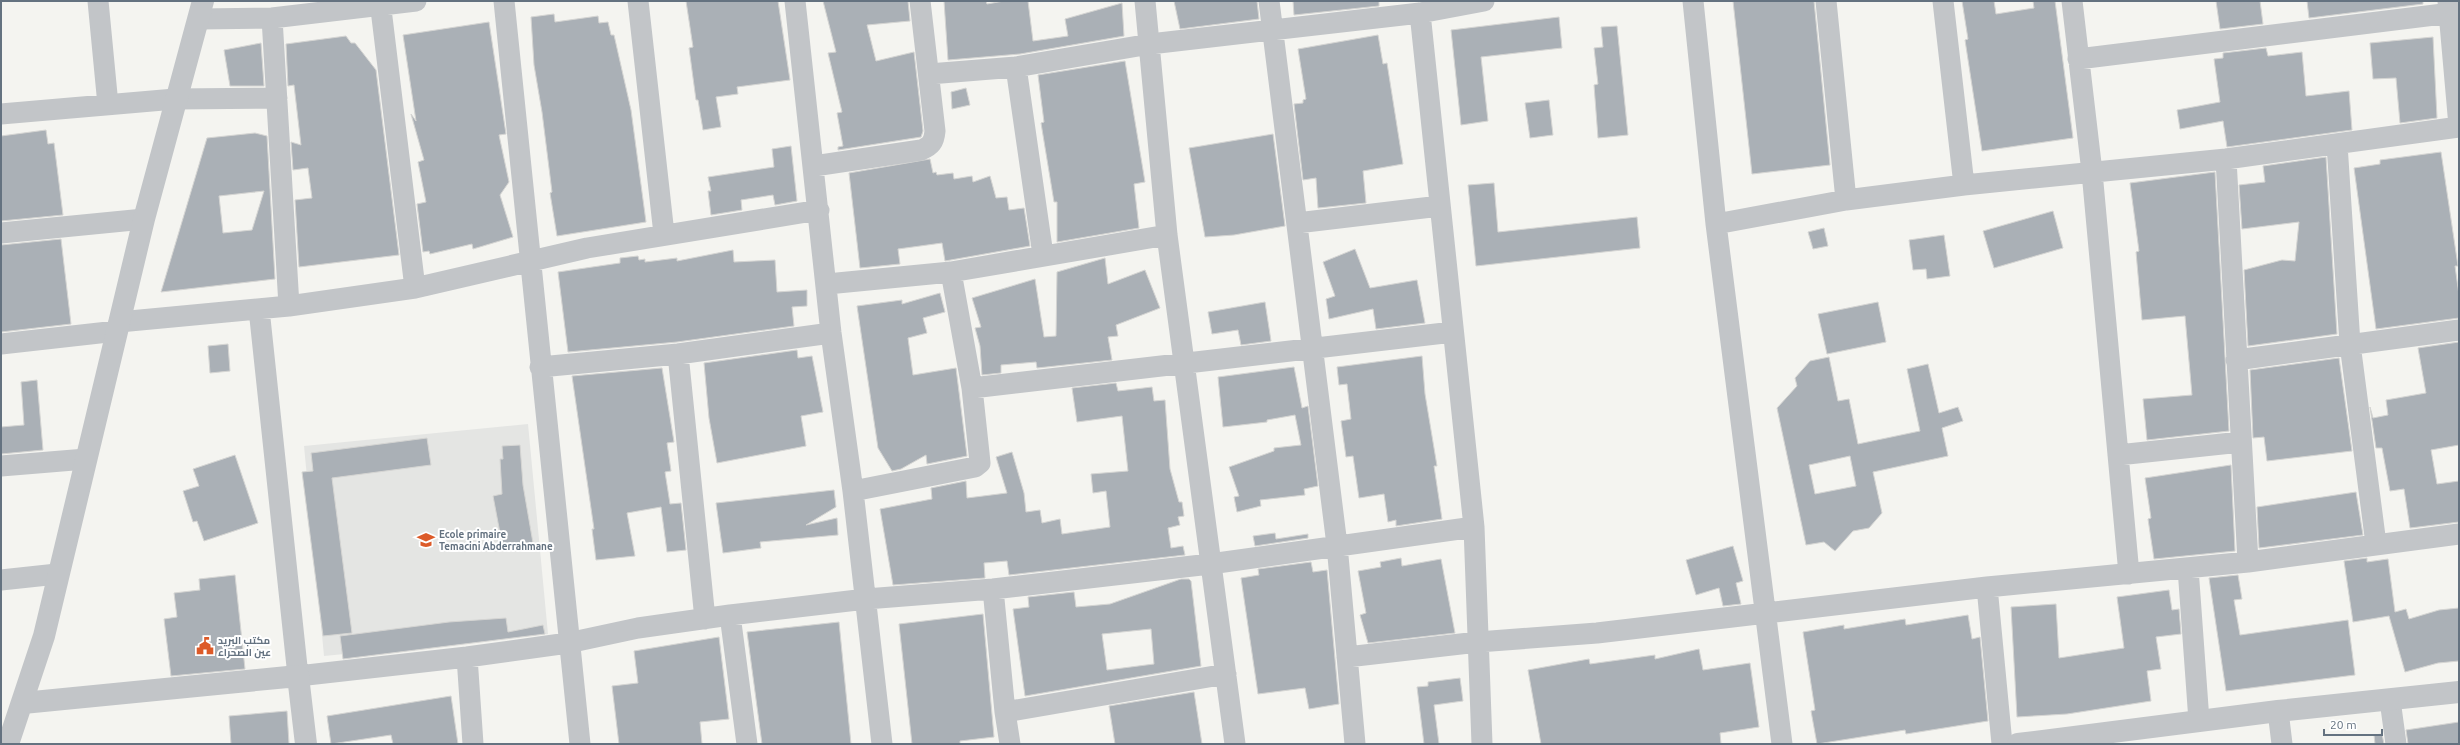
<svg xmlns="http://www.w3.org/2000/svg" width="2460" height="745" viewBox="0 0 2460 745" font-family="Ubuntu,Cairo,sans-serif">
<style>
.built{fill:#e4e5e3}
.building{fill:#aab0b6;stroke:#d5d5d3;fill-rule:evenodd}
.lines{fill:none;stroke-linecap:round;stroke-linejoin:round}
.minor{stroke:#c2c5c8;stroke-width:21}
.tertiary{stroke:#c2c5c8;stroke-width:22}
.labels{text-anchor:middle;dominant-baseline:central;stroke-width:4;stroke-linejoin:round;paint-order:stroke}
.poi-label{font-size:10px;font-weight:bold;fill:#647280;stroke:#fff;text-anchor:start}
</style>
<rect width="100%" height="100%" fill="#f4f4f0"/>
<path class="built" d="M528,424L548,634L324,656L304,446Z"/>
<path class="building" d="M686,1H778L790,80L737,87L738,94L716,97L721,127L703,130L698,100H696L689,48L693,47Z
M823,1H908L910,21L867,25L876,61L914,52L923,131L921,137L838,150V147L843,146L837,113L842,112L828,53L836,52Z
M944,1H986L987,4L1004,1H1028L1033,41L1068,36L1065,19L1122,3L1124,36L1020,54L948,60Z
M1174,1H1257L1259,19L1180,29Z
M1293,1H1379V6L1294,15Z
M1733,1H1814L1830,165L1752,174Z
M1962,1H1994L1996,14L2034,8L2033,1H2055L2073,138L1982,151L1965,40L1968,39Z
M2216,1H2260L2263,24L2220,29Z
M2307,1H2423V4L2309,18Z
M554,14L555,22L598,16L599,23L608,22L611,35H614L631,110L646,222L557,236L550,193L552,192L542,112L534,65L531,17Z
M1559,17L1562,48L1481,57L1488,121L1461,125L1451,30Z
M489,22L506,134L499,135L509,182L500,195L513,237L473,249L472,244L430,254L429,251L423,252L417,204L426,202L418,162L424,160L411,114L416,121L403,35Z
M1617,26L1628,135L1598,138L1594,85L1598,84L1594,48L1603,47L1601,27Z
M1378,35L1383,64L1387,63L1403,164L1363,171L1366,203L1318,208L1316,178L1303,180L1294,104L1303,103V100L1306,99L1298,49Z
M346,36L351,43H355L376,70L399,255L299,267L295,200L312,198L308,168L293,170L291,142L301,145L294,85L288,86L286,44Z
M2433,37L2437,118L2400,123L2396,78L2373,79L2370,43Z
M261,43L264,86H230L224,50Z
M2266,48L2268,56L2302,52L2306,96L2349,91L2352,130L2227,147L2223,121L2180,129L2177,110L2220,102L2214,59L2223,58V53Z
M1125,61L1145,182L1134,184L1139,228L1057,242V202H1054L1041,123L1044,122L1038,75Z
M966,88L970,105L952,109L951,92Z
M1549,100L1553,135L1530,138L1525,103Z
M46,130L48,144L54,143L63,215L1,221V136Z
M255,133L267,136L275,279L161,292L207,138ZM264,191L252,230L223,233L219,196Z
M1273,134L1285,226L1234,235L1205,237L1189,148Z
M791,146L797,201L775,205L773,195L741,200L742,210L711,215L708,191H711L708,177L774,167L772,149Z
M2441,152L2458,266H2455L2459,295V318L2376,329L2354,168L2380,164V160Z
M2326,157L2337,334L2248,346L2244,270L2282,260L2295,261L2299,222L2242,229L2239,185L2265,182L2263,166Z
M930,159L933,173L936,172L937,175L953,173L954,179L972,176L973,182L990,176L996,198L1007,197L1009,210L1024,208L1030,246L945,261L942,243L898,249L900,264L860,268L849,173Z
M2215,172L2229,431L2147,440L2143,399L2192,395L2185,316L2142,320L2136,252L2139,251L2130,183Z
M1494,183L1498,232L1637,217L1640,248L1476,266L1468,185Z
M2053,211L2063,248L1994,268L1983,231Z
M1824,228L1828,246L1813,249L1808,232Z
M1944,235L1950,276L1927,279L1926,269L1913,270L1909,240Z
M61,239L71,324L1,332V245Z
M1355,249L1370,288L1417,280L1425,323L1376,329L1373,309L1329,319L1326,299L1335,296L1323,262Z
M733,250L734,262L775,260L777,292L807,290V306L792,307L794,326L677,342L568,352L558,272L620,263V258L638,256L639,260L645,259V262L677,258V261Z
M1105,258L1108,284L1145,270L1160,308L1116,325L1118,336L1108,337L1112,360L1037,368L1036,362L1001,365V373L982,375L980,346L975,328L981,327L972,298L1035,279L1044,337L1056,336L1057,272Z
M940,293L945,312L923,318L927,333L908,338L913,375L956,368L967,456L927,464L926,455L901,469L892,471L878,448L857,306L902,300V304Z
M1265,302L1271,341L1241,345L1238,330L1212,334L1208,312Z
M1878,302L1886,342L1827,354L1818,314Z
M2459,342V445L2431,450L2437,484L2459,481V522L2410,528L2404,489L2390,491L2382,448H2376L2370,407L2373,418L2388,415L2386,400L2426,393L2418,348Z
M228,344L230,371L210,373L208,346Z
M797,350L798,358L812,356L823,412L801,416L806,446L717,463L709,418L704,363Z
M1422,356L1425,394L1437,466H1434L1442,519L1396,526V520L1388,522L1384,494L1359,498L1353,456L1346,457L1341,421L1351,419L1347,384L1339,385L1337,367Z
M1829,357L1838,401L1849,399L1858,444L1920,431L1907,369L1928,364L1939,413L1958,407L1963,421L1942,428L1948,456L1873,472L1882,513L1869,528L1853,531L1835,551L1824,542L1806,545L1777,408L1797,386L1795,378L1810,361ZM1850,456L1856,486L1815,494L1809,465Z
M2339,358L2352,451L2267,461L2264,437L2253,438L2250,370Z
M1294,367L1302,408L1308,406L1318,486L1304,489L1305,495L1260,500L1261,506L1237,512L1234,497L1239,496L1229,467L1274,451V448L1301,445L1295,415L1267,420V422L1223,427L1218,377Z
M662,368L674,442L667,443L671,471L665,472L670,504L681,503L686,550L667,552L661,507L627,513L635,556L596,560L592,529H594L572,376Z
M37,380L43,450L1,454V427L24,425L21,382Z
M1116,383L1118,391L1152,387L1154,401L1165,400L1170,469L1179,502H1182L1184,516L1178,517L1180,525L1168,528L1171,548L1183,546L1185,555L1009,575L1007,561L984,563L985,578L893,585L880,509L932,499L931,488L966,481L967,498L1007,493L996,457L1012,452L1024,493L1026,512L1040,510L1042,523L1060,519L1062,534L1110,527L1106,491L1093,493L1091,474L1128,471L1122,416L1077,422L1072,388Z
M427,438L431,465L332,478L352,633L323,636L302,472L313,471L311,453Z
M520,445L523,485L533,543L503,549L493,496L502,494L500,459H503L502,446Z
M235,455L258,523L204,541L197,521L193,522L183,491L199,486L193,469Z
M2231,465L2235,551L2154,559L2148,519L2151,518L2145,478Z
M834,490L836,507L806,525L837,518L838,535L760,542L761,548L723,553L716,503Z
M2356,492L2363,535L2259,548L2257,507Z
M1275,533L1276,539L1308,534V538L1255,546L1253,536Z
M1733,546L1743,581L1736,583L1741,604L1723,606L1719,588L1696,595L1686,560Z
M1401,558L1402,566L1441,559L1455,633L1368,643L1360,615L1366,613L1358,571L1381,567L1380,562Z
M2367,558V562L2388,559L2395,612L2406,609L2409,619L2439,610L2459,608V661L2438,663L2405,672L2389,616L2353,622L2344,561Z
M1311,562L1313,572L1327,570L1339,704L1309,709L1305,688L1258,694L1241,578L1259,575L1258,569Z
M235,575L245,669L171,676L164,619L177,617L174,593L200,590L199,579Z
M2238,575L2242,599L2234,600L2240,635L2348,620L2355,675L2226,691L2209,578Z
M1181,579H1189L1191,581L1201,666L1025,696L1013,609L1029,607L1028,597L1074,592L1076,607L1110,604ZM1151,629L1154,664L1107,670L1102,634Z
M2169,590L2172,610L2179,609L2181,634L2156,637L2161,669L2147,671L2151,701L2067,714L2017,717L2011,607L2056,604L2059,658L2124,648L2117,597Z
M983,614L994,737L960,741V744H912L899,624Z
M1968,615L1972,639L1980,637L1988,721L1906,734L1905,730L1817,744L1811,711L1815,710L1803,632L1844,625V629L1905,619L1906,625Z
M506,618L508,632L543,625L545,634L343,659L340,636L449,622Z
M839,622L851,744H762L747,632Z
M719,637L729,719L700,722L702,744H619L612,686L638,683L634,651Z
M1699,649L1703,670L1750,663L1759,727L1720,733L1721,744H1541L1528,670L1589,659L1590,664L1655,655V659Z
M1460,678L1463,701L1434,705L1439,744H1424L1417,687L1428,686V682Z
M1194,692L1202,744H1115L1109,706Z
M451,696L458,744H393L391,735L331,744L327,716Z
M287,711L289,744H231L229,716Z
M2459,722V744H2408L2406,730Z
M2382,734L2384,744H2375L2374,735Z"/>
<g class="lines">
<path class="minor" d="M98,1L108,105
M380,1L415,288
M504,1L580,744
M638,1L664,234
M795,1L831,333L853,491L882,744
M1145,1L1167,235L1235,744
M1269,1L1337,545L1355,744
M1693,1L1716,224L1782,744
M1826,1L1846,200
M1943,1L1964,185
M2072,1L2092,172L2129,574
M2448,1L2459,126
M1420,13L1474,527L1482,744
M272,18L289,306
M199,19L272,18L416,1
M2078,59L2459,12
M1016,67L1043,255
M929,74L1016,67L1150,44L1420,13L1484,1
M1,114L175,99L277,98
M2337,144L2350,344L2376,544
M2226,159L2248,562
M814,166L921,150C931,146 934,142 935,131L920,1
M1297,223L1440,206
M1716,224L1846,200L1964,185L2226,159L2459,127
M1,233L144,219
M951,272L972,388L1453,332
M827,284L951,272L1167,235
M259,309L298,676L467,657L568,643L638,628L730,615L866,599L993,589L1210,564L1474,527
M119,322L289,306L415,288L587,248L819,210
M1,344L117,331
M678,354L705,619
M2236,360L2459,330
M540,367L678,354L831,333
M2118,455L2241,442
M1,466L86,459
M853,491L975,467L980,463L979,453L972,388
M2188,568L2199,721
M1,580L57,574
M1987,587L2002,744
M993,589L1005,712L1226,674
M730,615L747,744
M467,657L473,744
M1347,657L1478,642L1597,633L1987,587L2248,562L2459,534
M2390,700L2396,744
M2278,711L2282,744
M1005,712L1010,744"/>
<path class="tertiary" d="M23,703L298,676L306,744
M8,744L44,636L144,219L203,1
M2018,744L2278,711L2459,692"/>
</g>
<defs>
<g id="school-bare" transform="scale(1.38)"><path d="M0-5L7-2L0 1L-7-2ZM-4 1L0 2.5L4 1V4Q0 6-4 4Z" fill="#dc5a28" stroke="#fff" stroke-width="2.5" paint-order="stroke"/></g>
<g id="civic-bare" transform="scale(1.38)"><path d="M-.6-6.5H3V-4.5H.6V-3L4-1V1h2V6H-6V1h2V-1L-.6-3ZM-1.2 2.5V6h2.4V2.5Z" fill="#dc5a28" stroke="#fff" stroke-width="2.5" paint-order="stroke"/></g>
</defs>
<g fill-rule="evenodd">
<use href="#school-bare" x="426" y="540"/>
<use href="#civic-bare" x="205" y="646"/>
</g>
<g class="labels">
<g class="poi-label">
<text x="439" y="534">Ecole primaire<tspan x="439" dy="12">Temacini Abderrahmane</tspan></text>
<text x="218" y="640">مكتب البريد<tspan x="218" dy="12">عين الصحراء</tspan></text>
</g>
</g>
<rect width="2460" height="745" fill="none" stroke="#647280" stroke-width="4"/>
<path d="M2324 729v6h58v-6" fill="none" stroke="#647280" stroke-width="2"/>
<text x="2330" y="729" font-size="12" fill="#647280" stroke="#ffffff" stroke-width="3" paint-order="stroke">20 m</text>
</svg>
